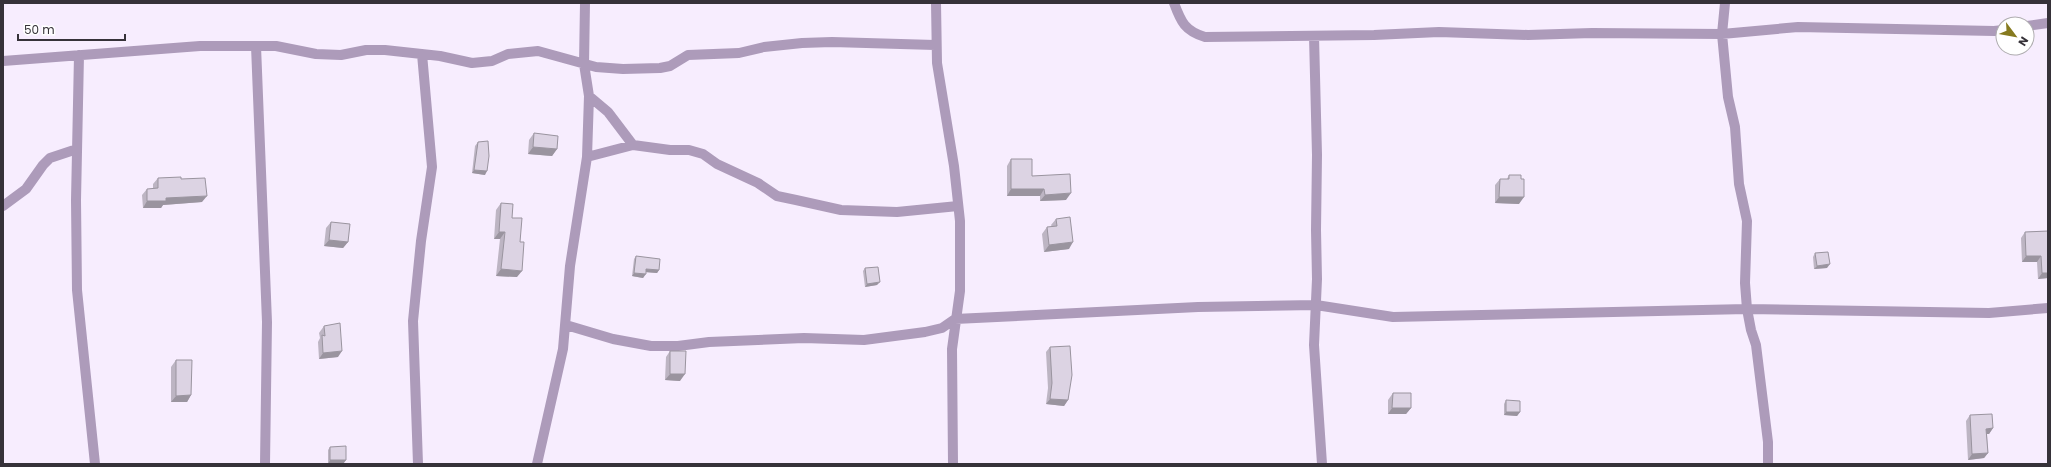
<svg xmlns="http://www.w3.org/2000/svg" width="2051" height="467" viewBox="0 0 2051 467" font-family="Poppins,sans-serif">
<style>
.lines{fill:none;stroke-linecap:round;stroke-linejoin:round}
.minor{stroke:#ad9bba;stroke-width:10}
.wall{fill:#bdb5c3}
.shaded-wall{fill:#9a949f}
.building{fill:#dcd3e3;stroke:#9a949f}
</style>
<rect width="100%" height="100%" fill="#f7edfe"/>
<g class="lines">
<path class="minor" d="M936,3L937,63L954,166L960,221V291L952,349L953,464
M1174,3C1181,22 1185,31 1205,37L1374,35L1439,32L1528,35L1592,33L1722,34L1798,27L1994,31L2003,30
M1725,3L1722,34L1728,97L1735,127L1739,184L1747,221L1745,283L1747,309L1751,330L1756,345L1768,442V464
M2027,26L2048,23
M1314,36L1317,155L1316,230L1317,279L1314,345L1322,464
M256,46L267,322L265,464
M79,55L76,200L77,290L95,464
M3,61L200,46H276L316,54L341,55L366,50H385L440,56L472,63L492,61L508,54L538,51L596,67L623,69L660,68L670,66L688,55L739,53L764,47L802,43L832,42L935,45
M589,96L608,112L633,145
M587,157L633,145L670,150H689L703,154L717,164L758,183L777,196L796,200L841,210L897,212L958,206
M3,206L26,189L43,165L50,158L77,149
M566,325L613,339L651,346H678L709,342L804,338L864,340L925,332L942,328L955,319L1198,307L1316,305L1393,317L1747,309L1989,313L2048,308
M418,464L413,321L421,241L432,167L422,54
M537,464L563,349L570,266L587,157L589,96L584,64L585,3"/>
</g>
<path class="wall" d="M534,133L557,149L552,156L528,154L529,140Z
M478,142L485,175L472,173L475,146Z
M1011,159L1032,176L1066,200L1040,201V196H1007V166Z
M1509,175L1519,204L1495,203V185L1500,179H1507Z
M158,178L181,179L202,202L163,205L161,208H143L142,195L147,189H153V184Z
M501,203L512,218L520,242L517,277L496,276L500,239H494L496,210Z
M1056,219L1069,249L1044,252L1042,234L1047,227H1052L1051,225Z
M331,222L348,242L343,248L324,246L326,228Z
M2048,231V278L2038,279L2037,262H2022L2021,238L2025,232Z
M1815,253L1827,268L1814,269L1813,257Z
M636,256L659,270L657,273L646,272L643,278L632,276L634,259Z
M865,268L877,285L865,287L863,271Z
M324,326L338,357L319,359L318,342L320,338L319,333Z
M1050,347L1068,400L1064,406L1046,404L1048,388L1046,352Z
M670,351L680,381L665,380L666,357Z
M176,360L191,395L187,402H171V367Z
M1393,393L1411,408L1406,414H1388V400Z
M1506,400L1520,412L1517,416L1504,415V404Z
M1970,415L1993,428L1989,434H1987L1988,453L1984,458L1968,460L1966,421Z
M330,447L346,460L343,464H328V450Z"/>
<path class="shaded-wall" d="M533,147L557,149L552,156L528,154Z
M474,170L487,171L485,175L472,173Z
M1011,189H1044L1040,196H1007Z
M1071,193L1066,200L1040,201L1045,195Z
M207,196L202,202L163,205L161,208H143L147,201L166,198Z
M1499,197H1524L1519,204L1495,203Z
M499,232H505L500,239H494Z
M329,240L348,242L343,248L324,246Z
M1073,242L1069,249L1044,252L1049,245Z
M2026,256H2041L2037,262H2022Z
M1830,264L1827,268L1814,269L1817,266Z
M501,269L522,271L517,277L496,276Z
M646,269L659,270L657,273L644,272Z
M634,273L646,274L643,278L632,276Z
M2042,273H2048V278L2038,279Z
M880,282L877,285L865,287L867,284Z
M342,351L338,357L319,359L323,353Z
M670,374H685L680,381L665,380Z
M191,395L187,402H171L176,396Z
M1050,399L1068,400L1064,406L1046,404Z
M1392,408H1411L1406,414H1388Z
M1506,412H1520L1517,416L1504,415Z
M1993,428L1989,434H1982L1986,429Z
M1988,453L1984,458L1968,460L1972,454Z
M330,460H346L343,464H328Z"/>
<path class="building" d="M534,133L558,136L557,149L533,147Z
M488,141L489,156L487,171L474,170L478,142Z
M1011,159H1032V176L1070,174L1071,193L1045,195L1044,189H1011Z
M1509,175H1521V179H1524V197H1499L1500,179H1509Z
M181,177V179L205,178L207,196L166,198V201H147V189L158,188V178Z
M501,203L513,204L512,218H522L520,242H524L522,271L501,269L505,232H499Z
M1070,217L1073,242L1049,245L1047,227L1057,226L1056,219Z
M331,222L350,224L348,242L329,240Z
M2048,231V273H2042L2041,256H2026L2025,232Z
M1828,252L1830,264L1817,266L1815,253Z
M636,256L660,259L659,270L646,269V274L634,273Z
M878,267L880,282L867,284L865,268Z
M340,323L342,351L323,353L322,335L325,336L324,326Z
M1070,346L1072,375L1068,400L1050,399L1052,383L1050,347Z
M670,351H686L685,374H670Z
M176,360H192L191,395L176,396Z
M1393,393H1411V408H1392Z
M1506,400L1520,401V412H1506Z
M1992,414L1993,428L1986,429L1988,453L1972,454L1970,415Z
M346,446V460H330V447Z"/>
<rect width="2051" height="467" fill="none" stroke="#363239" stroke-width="8"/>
<g transform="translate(2015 36) rotate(122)"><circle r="19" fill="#ffffff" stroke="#afadb0"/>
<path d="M0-3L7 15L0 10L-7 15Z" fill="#867a1f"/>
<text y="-6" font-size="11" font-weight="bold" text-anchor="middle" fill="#363239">N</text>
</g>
<path d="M18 34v6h107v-6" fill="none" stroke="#363239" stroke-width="2"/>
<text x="24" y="34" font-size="12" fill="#363239" stroke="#ffffff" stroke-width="3" paint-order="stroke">50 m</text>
</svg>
